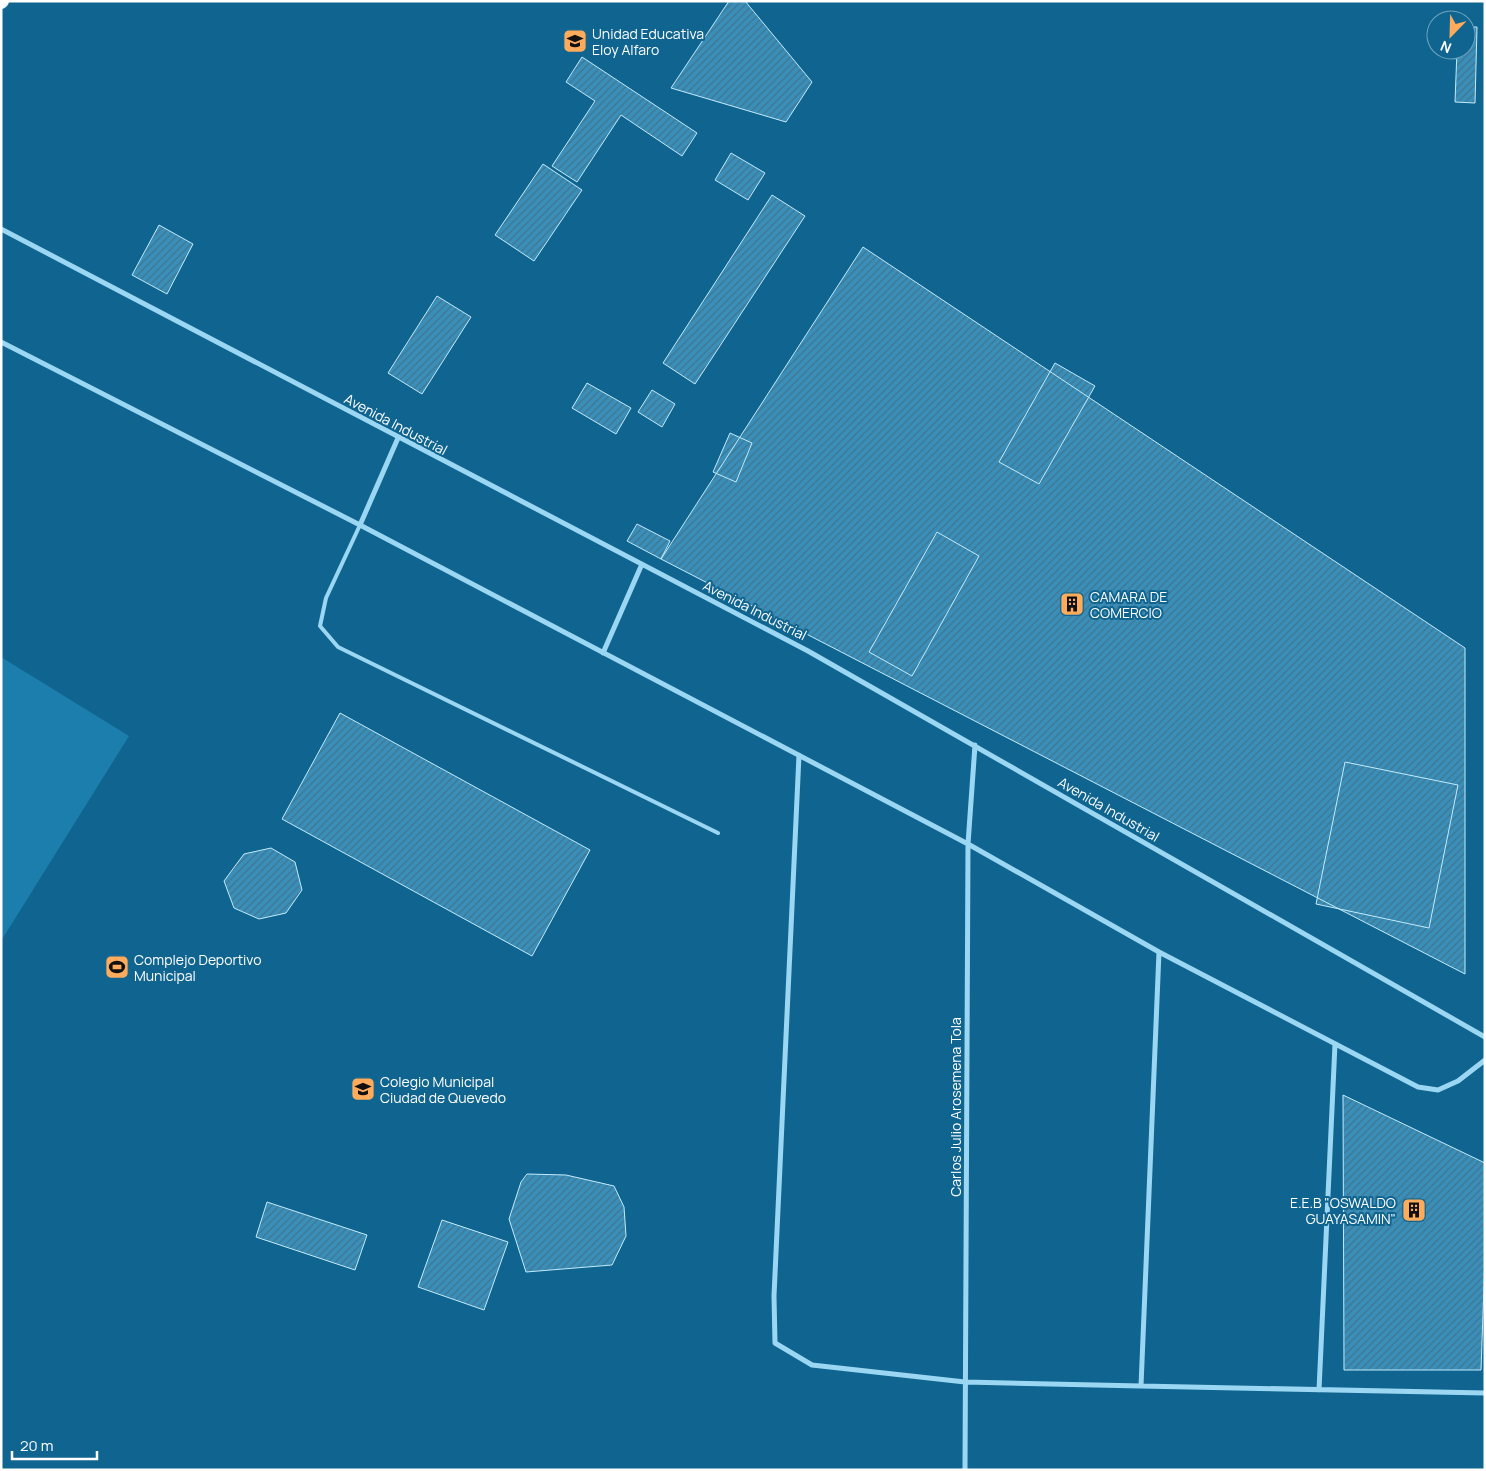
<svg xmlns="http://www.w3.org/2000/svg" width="1486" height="1471" viewBox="0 0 1486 1471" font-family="Manrope,sans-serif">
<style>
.pitch{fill:#1b7ead}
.building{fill:url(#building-hatch);stroke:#c2ebfd}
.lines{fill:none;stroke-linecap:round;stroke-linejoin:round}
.service{stroke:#9bd7f3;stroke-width:4}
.minor{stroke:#9bd7f3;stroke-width:5}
.trunk{stroke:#f2faff;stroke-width:14}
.labels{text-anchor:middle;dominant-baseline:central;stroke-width:4;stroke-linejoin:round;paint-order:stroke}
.poi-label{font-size:14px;fill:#fff;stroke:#106590;text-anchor:start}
.street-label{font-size:14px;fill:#fff;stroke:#106590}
</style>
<defs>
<pattern id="building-hatch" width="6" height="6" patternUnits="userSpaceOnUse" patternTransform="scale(1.25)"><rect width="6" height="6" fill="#398fb9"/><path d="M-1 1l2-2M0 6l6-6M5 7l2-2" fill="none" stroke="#41748d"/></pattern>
</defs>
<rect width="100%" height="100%" fill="#106590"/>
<path class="pitch" d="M1,657L129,736L1,941Z"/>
<path class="building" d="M729,1H745L812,82L786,122L671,88Z
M1466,27H1477L1475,103L1455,102L1457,50H1466Z
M582,57L697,133L682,156L621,115L577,182L552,166L595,101L566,82Z
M731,153L765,173L748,200L715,180Z
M543,164L582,190L534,261L495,235Z
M772,195L805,216L695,384L663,363Z
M159,225L193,244L167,294L132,275Z
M863,247L1465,648V974L661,559Z
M437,296L471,317L422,394L388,373Z
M1055,363L1095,386L1039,484L999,462Z
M587,383L631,408L616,434L572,408Z
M652,390L675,404L662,427L638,412Z
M730,433L752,443L736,482L713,472Z
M637,524L670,541L661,559L627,541Z
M937,532L979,556L912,676L869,652Z
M340,713L590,850L532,956L282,819Z
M1345,762L1458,785L1429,928L1316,904Z
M271,848L295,862L302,890L286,913L259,919L234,908L224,881L244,854Z
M1343,1095L1485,1163V1257L1481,1370H1344Z
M527,1174L566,1175L614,1186L624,1207L626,1236L612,1265L526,1272L509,1219L521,1182Z
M267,1202L367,1235L355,1270L256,1237Z
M442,1220L508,1242L484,1310L418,1287Z"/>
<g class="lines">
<path class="service" d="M360,525L326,598L320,626L338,647L718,833"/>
<path class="minor" d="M1,229L808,651L1485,1037
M1,342L360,525L968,844L1159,952L1418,1087L1438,1090L1458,1081L1485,1060
M360,525L398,438
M603,653L642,564
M799,755L774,1296L775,1343L812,1365L965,1382L1141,1386L1159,952
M1141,1386L1485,1393
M1319,1390L1335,1044
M965,1470L968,844L975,745"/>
<path class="trunk" d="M1,2L2,1"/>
</g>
<defs>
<g id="school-square" transform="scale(1.25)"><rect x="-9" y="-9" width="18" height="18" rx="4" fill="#ffab5c" stroke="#106590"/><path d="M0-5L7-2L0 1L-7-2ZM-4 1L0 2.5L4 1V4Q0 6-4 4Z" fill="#111"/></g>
<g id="building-square" transform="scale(1.25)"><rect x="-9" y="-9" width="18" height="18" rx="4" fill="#ffab5c" stroke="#106590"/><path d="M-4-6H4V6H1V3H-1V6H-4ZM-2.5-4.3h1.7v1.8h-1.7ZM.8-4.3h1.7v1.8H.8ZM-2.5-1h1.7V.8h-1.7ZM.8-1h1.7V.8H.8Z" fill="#111"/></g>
<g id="stadium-square" transform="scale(1.25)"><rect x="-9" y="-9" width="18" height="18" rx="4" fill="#ffab5c" stroke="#106590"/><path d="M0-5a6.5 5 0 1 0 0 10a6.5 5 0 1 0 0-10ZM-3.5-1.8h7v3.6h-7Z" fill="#111"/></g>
</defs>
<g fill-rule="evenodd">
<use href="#school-square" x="575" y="41"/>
<use href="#building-square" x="1072" y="604"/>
<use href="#stadium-square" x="117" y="967"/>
<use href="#school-square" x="363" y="1089"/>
<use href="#building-square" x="1414" y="1210"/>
</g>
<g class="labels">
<g class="poi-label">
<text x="592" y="33">Unidad Educativa<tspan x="592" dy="16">Eloy Alfaro</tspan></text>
<text x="1090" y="596">CAMARA DE<tspan x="1090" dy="16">COMERCIO</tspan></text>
<text x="134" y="959">Complejo Deportivo<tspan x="134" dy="16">Municipal</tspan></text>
<text x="380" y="1081">Colegio Municipal<tspan x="380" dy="16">Ciudad de Quevedo</tspan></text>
<text x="1396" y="1202" text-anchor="end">E.E.B "OSWALDO<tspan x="1396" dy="16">GUAYASAMIN"</tspan></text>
</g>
<g class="street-label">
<text transform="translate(396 424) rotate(28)">Avenida Industrial</text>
<text transform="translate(755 610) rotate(27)">Avenida Industrial</text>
<text transform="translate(1109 809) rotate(30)">Avenida Industrial</text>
<text transform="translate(955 1107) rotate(-90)">Carlos Julio Arosemena Tola</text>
</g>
</g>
<rect width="1486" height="1471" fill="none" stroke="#ffffff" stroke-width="5"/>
<g transform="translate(1451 35) rotate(203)"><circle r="24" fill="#106590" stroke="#70a3bc"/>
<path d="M0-4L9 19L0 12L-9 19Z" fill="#ffab5c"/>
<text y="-8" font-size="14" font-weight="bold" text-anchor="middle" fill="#ffffff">N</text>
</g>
<path d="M12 1451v8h85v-8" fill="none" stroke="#ffffff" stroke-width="2.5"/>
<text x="20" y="1451" font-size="15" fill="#ffffff" stroke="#106590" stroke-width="4" paint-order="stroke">20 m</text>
</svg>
